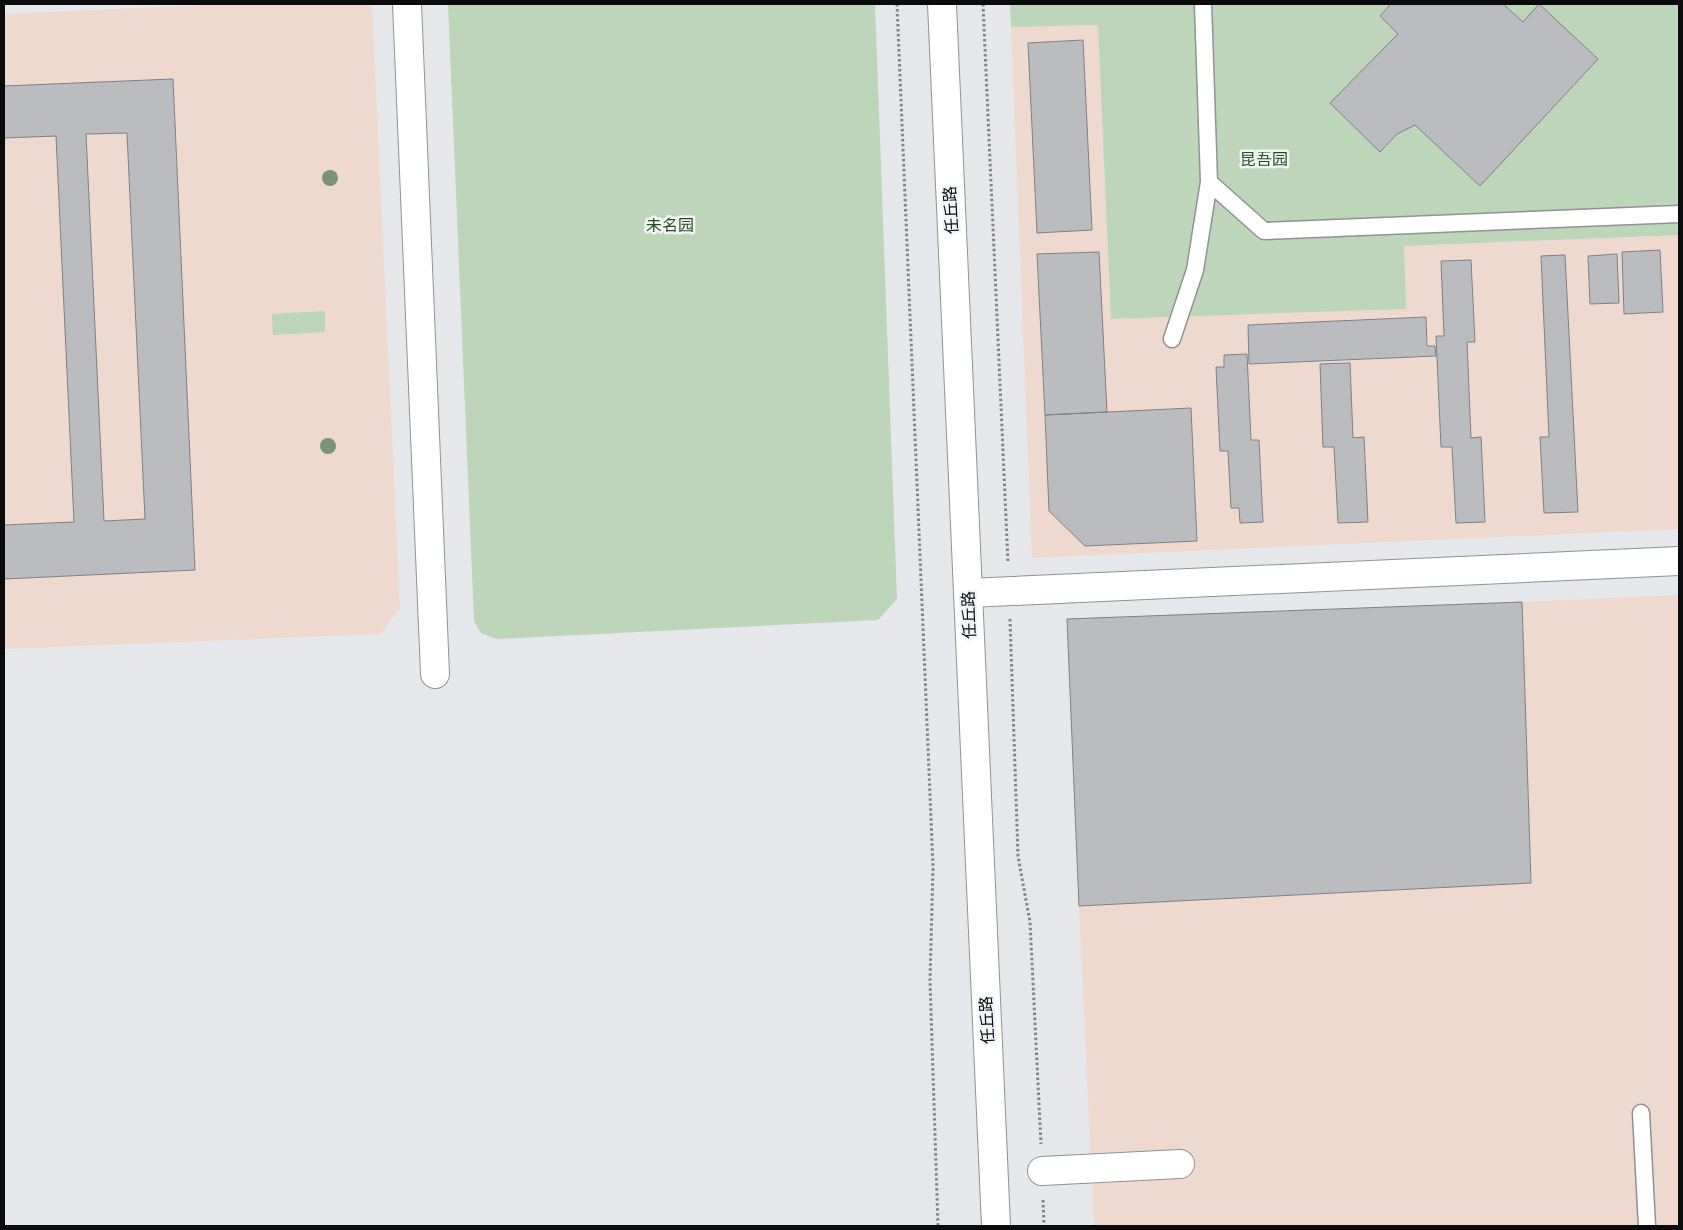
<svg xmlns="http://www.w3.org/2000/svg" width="1683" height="1230" viewBox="0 0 1683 1230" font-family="Cabin,'Noto Sans SC',sans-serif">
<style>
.commercial{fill:#efd8cd}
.green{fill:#bdd5b9}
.building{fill:#bbbcbf;stroke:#808184;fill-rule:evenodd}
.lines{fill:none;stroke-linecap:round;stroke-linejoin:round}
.service-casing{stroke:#919295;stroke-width:19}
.minor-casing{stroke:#919295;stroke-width:30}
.tertiary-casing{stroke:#919295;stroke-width:30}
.path{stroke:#848487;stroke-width:3;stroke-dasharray:2.5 2.5;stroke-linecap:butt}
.service{stroke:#fff;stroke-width:16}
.minor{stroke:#fff;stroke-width:28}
.tertiary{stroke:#fff;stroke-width:28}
.tree{fill:#7b937a}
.labels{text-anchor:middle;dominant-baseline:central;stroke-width:5;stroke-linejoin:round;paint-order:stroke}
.park-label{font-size:16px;fill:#234f1e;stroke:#f3f4f8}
.street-label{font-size:16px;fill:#0b0b0d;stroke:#f3f4f8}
</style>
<rect width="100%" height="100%" fill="#e6e7eb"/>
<path class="commercial" d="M228,4H364L372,6L400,609L380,634L4,649V14Z
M1098,25L1111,319L1406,309L1404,246L1679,235V529L1032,558L1011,27Z
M1679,595V1226H1094L1079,906L1530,883L1522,602Z"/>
<path class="green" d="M448,4H875L897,599L878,620L496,639L481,633L474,621Z
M1010,4H1679V235L1404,246L1406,309L1111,319L1098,25L1011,27Z
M325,311V332L273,335L272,314Z"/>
<path class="building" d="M1388,4H1503L1523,22L1539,4L1598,59L1480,186L1415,125L1397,134L1380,152L1330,103L1398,34L1380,16L1390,5Z
M1083,40L1092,230L1037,233L1028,43Z
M173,79L195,570L4,579V525L74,522L56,136L4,138V86ZM127,133L145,519L104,521L86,134Z
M1660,250L1663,312L1624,314L1622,252Z
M1099,252L1107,412L1045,415L1037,254Z
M1617,254L1619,303L1590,304L1588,256Z
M1565,255L1578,512L1544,513L1540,437H1549L1541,256Z
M1471,260L1475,342H1467L1471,438L1481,437L1485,522L1456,523L1452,447H1441L1436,336H1444L1441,261Z
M1426,317L1427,346H1435L1436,356L1249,364L1248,325Z
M1247,354L1251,440H1259L1263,522L1240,523L1239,508H1231L1228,451H1220L1216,367H1224V355Z
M1350,363L1353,438L1364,437L1368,522L1338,523L1334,447H1323L1320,364Z
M1191,408L1197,541L1085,546L1049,511L1045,415Z
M1522,602L1531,883L1079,906L1067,619Z"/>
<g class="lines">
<g class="service-casing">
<path id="service" d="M1209,182L1264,231L1679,214
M1172,339L1195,270L1209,182L1203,4
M1641,1113L1647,1226"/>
</g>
<g class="minor-casing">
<path id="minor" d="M407,4L435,674
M969,593L1679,561
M1042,1171L1180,1164"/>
</g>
<g class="tertiary-casing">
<path id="tertiary" d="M942,4L996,1226"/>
</g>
<path class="path" d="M897,4L933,867L930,981L938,1226
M983,4L1008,563
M1010,619L1018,856L1030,922L1041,1144
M1043,1200L1044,1226"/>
<use href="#service" class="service"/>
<use href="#minor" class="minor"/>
<use href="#tertiary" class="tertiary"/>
</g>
<g class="tree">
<circle cx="330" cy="178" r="8"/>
<circle cx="328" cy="446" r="8"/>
</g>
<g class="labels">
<g class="park-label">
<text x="1264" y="159">昆吾园</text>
<text x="670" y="225">未名园</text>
</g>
<g class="street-label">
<text transform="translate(951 210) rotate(-93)">任丘路</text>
<text transform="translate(969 615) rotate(-92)">任丘路</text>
<text transform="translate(987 1020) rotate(-93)">任丘路</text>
</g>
</g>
<rect width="1683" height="1230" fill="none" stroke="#0b0b0d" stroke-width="10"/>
</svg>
